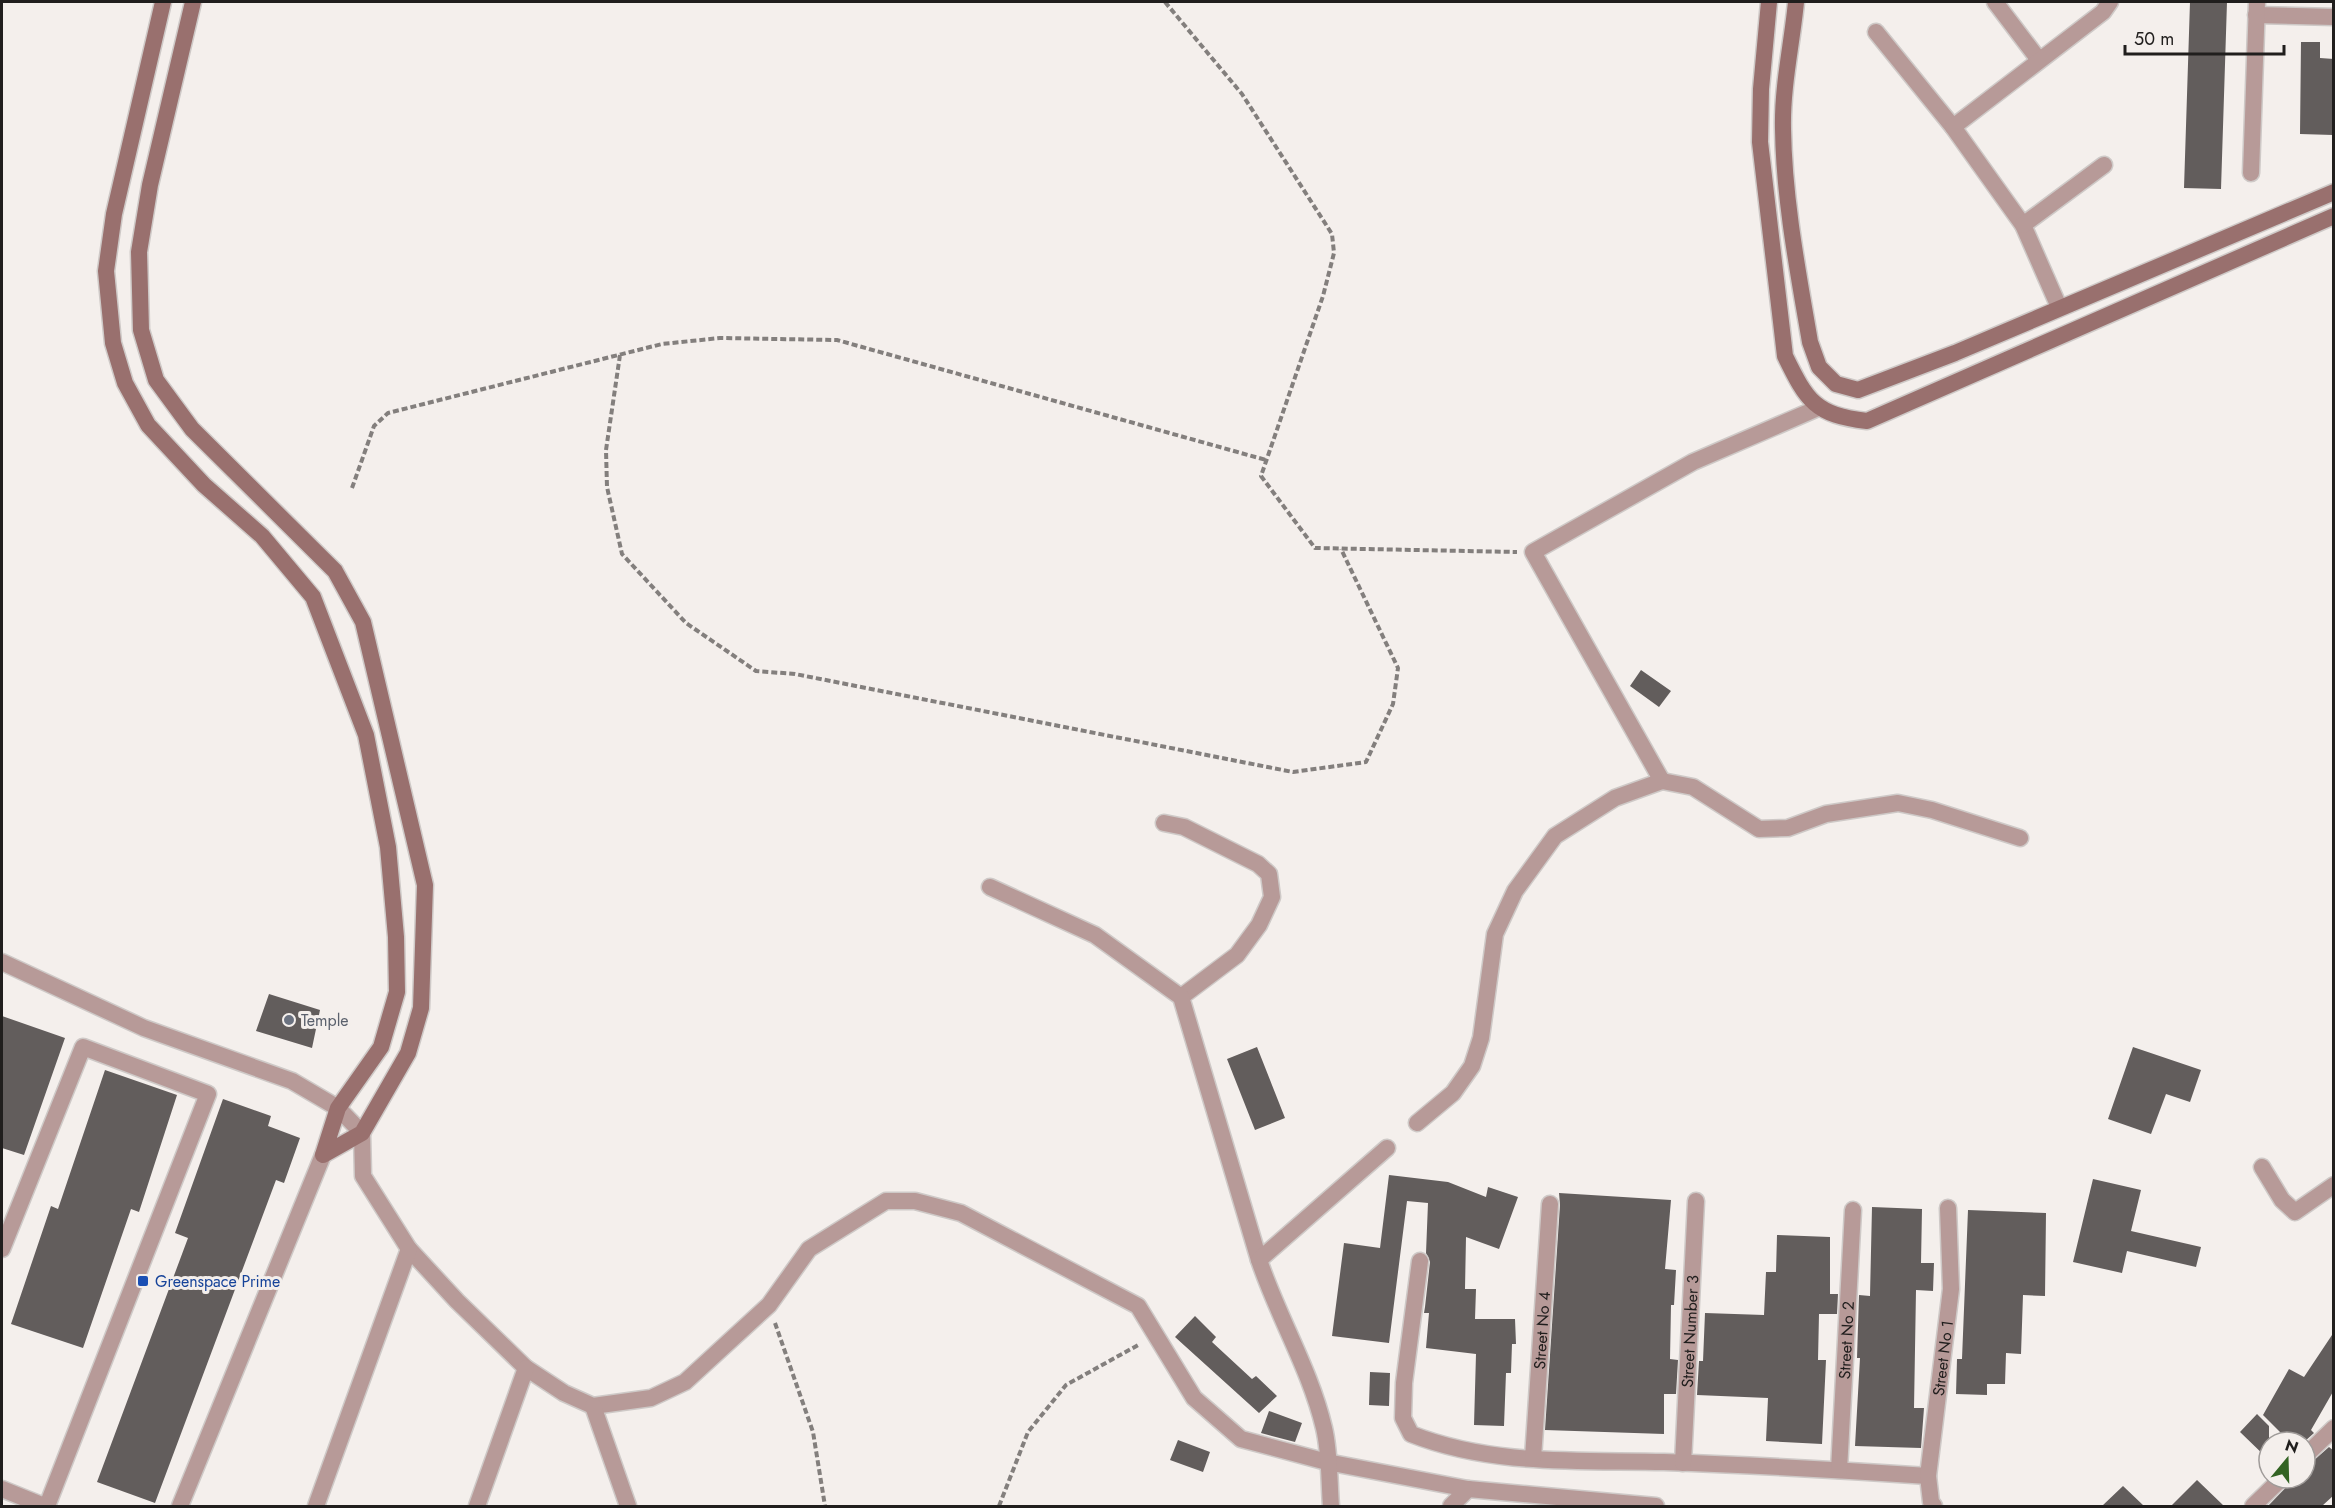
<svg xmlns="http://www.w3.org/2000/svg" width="2335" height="1508" viewBox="0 0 2335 1508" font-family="Jost,sans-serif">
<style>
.building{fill:#625d5c}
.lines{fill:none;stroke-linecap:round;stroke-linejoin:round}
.minor-casing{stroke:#cec9c7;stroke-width:19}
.tertiary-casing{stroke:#cec9c7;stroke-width:19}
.secondary-casing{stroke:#cec9c7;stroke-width:19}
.path{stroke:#837f7d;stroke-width:4;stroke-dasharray:6 3;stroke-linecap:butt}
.minor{stroke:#b79a98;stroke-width:16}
.tertiary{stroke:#b79a98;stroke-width:16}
.secondary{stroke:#99706e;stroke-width:16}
.worship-dot{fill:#6b7280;stroke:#f4efec;stroke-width:2}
.transit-dot{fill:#1a4fb4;stroke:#f4efec;stroke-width:2}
.labels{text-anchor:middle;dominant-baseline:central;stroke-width:6;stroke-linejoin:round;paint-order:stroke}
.worship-label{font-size:16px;fill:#5b616d;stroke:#f4efec;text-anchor:start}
.transit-label{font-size:16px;fill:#164399;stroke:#f4efec;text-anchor:start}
.street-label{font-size:16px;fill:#201e1d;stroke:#f4efec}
</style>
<rect width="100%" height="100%" fill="#f4efec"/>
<path class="building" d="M2190,2H2227L2221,189L2184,188Z
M2301,42H2320V58L2334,59L2333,135L2300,134Z
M1641,670L1671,691L1659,707L1630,686Z
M269,994L320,1010L312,1048L256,1031Z
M2,1016L65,1038L24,1155L2,1148Z
M1257,1047L1285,1118L1255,1130L1227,1059Z
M2133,1047L2201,1070L2190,1102L2166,1094L2151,1134L2108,1119Z
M105,1070L177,1095L139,1212L131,1209L83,1348L11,1324L51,1206L58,1209Z
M223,1099L271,1116L268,1126L300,1138L284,1183L276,1180L155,1503L97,1482L188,1238L175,1233Z
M1389,1175L1448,1182L1486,1197L1488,1187L1518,1197L1499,1249L1466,1237L1465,1289H1476L1475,1319H1515L1516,1344H1512L1511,1373H1506L1504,1426L1474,1425L1476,1354L1426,1348L1429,1313H1424L1425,1307L1430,1262L1426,1253L1428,1203L1407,1201L1389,1343L1332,1336L1344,1243L1380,1248Z
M2093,1179L2141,1190L2131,1231L2201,1247L2196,1267L2127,1251L2122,1273L2073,1262Z
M1559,1193L1671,1200L1665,1269L1676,1270L1674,1305H1671L1670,1359L1678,1360L1676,1394H1664V1434L1545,1430L1560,1205Z
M1872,1207L1922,1209L1921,1263H1934L1933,1291L1916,1290L1914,1408H1924L1921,1448L1855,1446L1860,1358H1857L1859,1295L1870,1296Z
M1968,1210L2046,1213L2045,1296L2023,1295L2021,1354L2006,1353L2005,1384H1987V1395L1956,1394L1957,1359H1962Z
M1777,1235L1830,1237V1294H1838L1837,1314H1819L1818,1360H1826L1822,1444L1766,1441L1768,1398L1697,1395L1699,1361H1703L1705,1313L1764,1315L1766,1272H1776Z
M1195,1316L1216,1337L1212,1342L1252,1379L1256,1376L1277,1396L1259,1413L1175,1337Z
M2334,1332V1390L2311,1430L2314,1433L2304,1442H2290L2263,1415L2289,1369L2304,1377Z
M1370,1372L1390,1373L1389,1406L1369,1405Z
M1269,1411L1302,1423L1295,1442L1261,1433Z
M2257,1414L2269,1426V1460L2240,1432Z
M1178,1440L1210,1452L1203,1472L1170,1460Z
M2329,1447L2334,1451V1495L2322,1506H2268L2295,1478H2305V1468Z
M2197,1480L2224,1506H2171Z
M2123,1486L2144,1506H2102Z"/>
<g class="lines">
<g class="minor-casing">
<g id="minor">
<path d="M1995,2L2039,60"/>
<path d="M2256,15L2334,17"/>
<path d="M1876,32L1953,127L2023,225L2059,307"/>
<path d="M1953,127L2103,12L2110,2"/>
<path d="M2251,173L2257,2"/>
<path d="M2023,225L2104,165"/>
<path d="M1662,781L1693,787L1759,829L1788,828L1826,814L1898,803L1932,810L2020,838"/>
<path d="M1164,823L1184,827L1258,864L1269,874L1272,897L1259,925L1237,955L1181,997"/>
<path d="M990,887L1095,935L1181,997L1259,1260"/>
<path d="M2,962L144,1028L292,1081L338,1108"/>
<path d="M1417,1123L1453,1093L1472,1066L1481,1038L1495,934L1515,891L1555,836L1615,798L1662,781L1533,552L1693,462L1818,408"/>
<path d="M2262,1167L2282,1200L2295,1212L2334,1185"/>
<path d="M2,1249L83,1047L208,1094L47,1506"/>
<path d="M409,1249L457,1301L526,1368L564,1393L593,1406L651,1398L685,1382L769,1305L809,1249L886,1201H915L961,1213L1138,1306L1194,1398L1241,1439L1327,1462L1468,1489L1656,1506"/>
<path d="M1420,1261L1404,1383L1403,1418L1411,1434C1492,1466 1578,1460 1664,1462C1752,1465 1840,1470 1928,1476"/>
<path d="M593,1406L628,1506"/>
<path d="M2305,1456L2334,1428"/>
<path id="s1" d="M1533,1458L1550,1204"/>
<path id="s2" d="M1683,1463L1696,1201"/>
<path id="s3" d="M1839,1470L1853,1210"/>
<path d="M2,1489L44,1506"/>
<path d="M477,1506L526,1368"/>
<path d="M1331,1506C1329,1481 1330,1453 1324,1428C1310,1369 1278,1317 1259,1260L1387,1148"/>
<path d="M1451,1506L1468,1489"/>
<path id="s4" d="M1934,1506L1931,1502L1928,1476L1951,1289L1948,1208"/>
<path d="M2253,1506L2282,1478"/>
</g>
</g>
<g class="tertiary-casing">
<path id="tertiary" d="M180,1506L323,1155
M316,1506L409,1249L363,1176L362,1133L338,1108"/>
</g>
<g class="secondary-casing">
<path id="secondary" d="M163,2L114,214L106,271L113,343L125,383L148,425L204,485L262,536L313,597L366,735L388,847L396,937L397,992L381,1047L338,1108L323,1155
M193,2L150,185L139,252L141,330L156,380L192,429L335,571L363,622L425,885L421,1008L408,1053L362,1133L323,1155
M1769,2L1761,89L1760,142L1785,356C1807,401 1815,415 1867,421L2334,216
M1796,2C1792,44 1782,86 1783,129C1784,200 1798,272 1810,342L1819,367L1836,384L1858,390L1955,353L2334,192"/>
</g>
<path class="path" d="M1165,2L1242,94L1332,234L1334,253L1323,296L1261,476L1315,548L1517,552
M620,355L606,450L607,487L622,554L686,623L756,671L795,674L1293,772L1366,762L1393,704L1398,668L1341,549
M352,488L374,426L388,413L662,344L720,338L837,340L1266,460
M775,1323L813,1432L825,1506
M999,1506L1028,1432L1066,1385L1140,1344"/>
<use href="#minor" class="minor"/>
<use href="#tertiary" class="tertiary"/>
<use href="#secondary" class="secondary"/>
</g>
<circle class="worship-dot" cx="289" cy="1020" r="6"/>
<rect class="transit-dot" x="137" y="1275" width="12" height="12" rx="3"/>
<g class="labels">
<g class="worship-label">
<text x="301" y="1020">Temple</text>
</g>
<g class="transit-label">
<text x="155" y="1281">Greenspace Prime</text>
</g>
<g class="street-label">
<text stroke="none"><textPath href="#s1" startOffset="128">Street No 4</textPath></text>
<text stroke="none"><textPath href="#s2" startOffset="132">Street Number 3</textPath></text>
<text stroke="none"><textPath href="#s3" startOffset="130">Street No 2</textPath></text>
<text stroke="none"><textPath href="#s4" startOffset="150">Street No 1</textPath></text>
</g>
</g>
<rect width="2335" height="1508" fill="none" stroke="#201e1d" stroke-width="6"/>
<g transform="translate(2287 1460) rotate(19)"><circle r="28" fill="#f4efec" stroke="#9f9b99" stroke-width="1.5"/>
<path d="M0-4.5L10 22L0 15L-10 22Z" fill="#336323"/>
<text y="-9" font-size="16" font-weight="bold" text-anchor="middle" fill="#201e1d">N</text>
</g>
<path d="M2125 45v9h159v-9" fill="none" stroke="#201e1d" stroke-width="3"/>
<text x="2134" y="45" font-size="18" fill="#201e1d" stroke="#f4efec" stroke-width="4.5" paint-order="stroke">50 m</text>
</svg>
